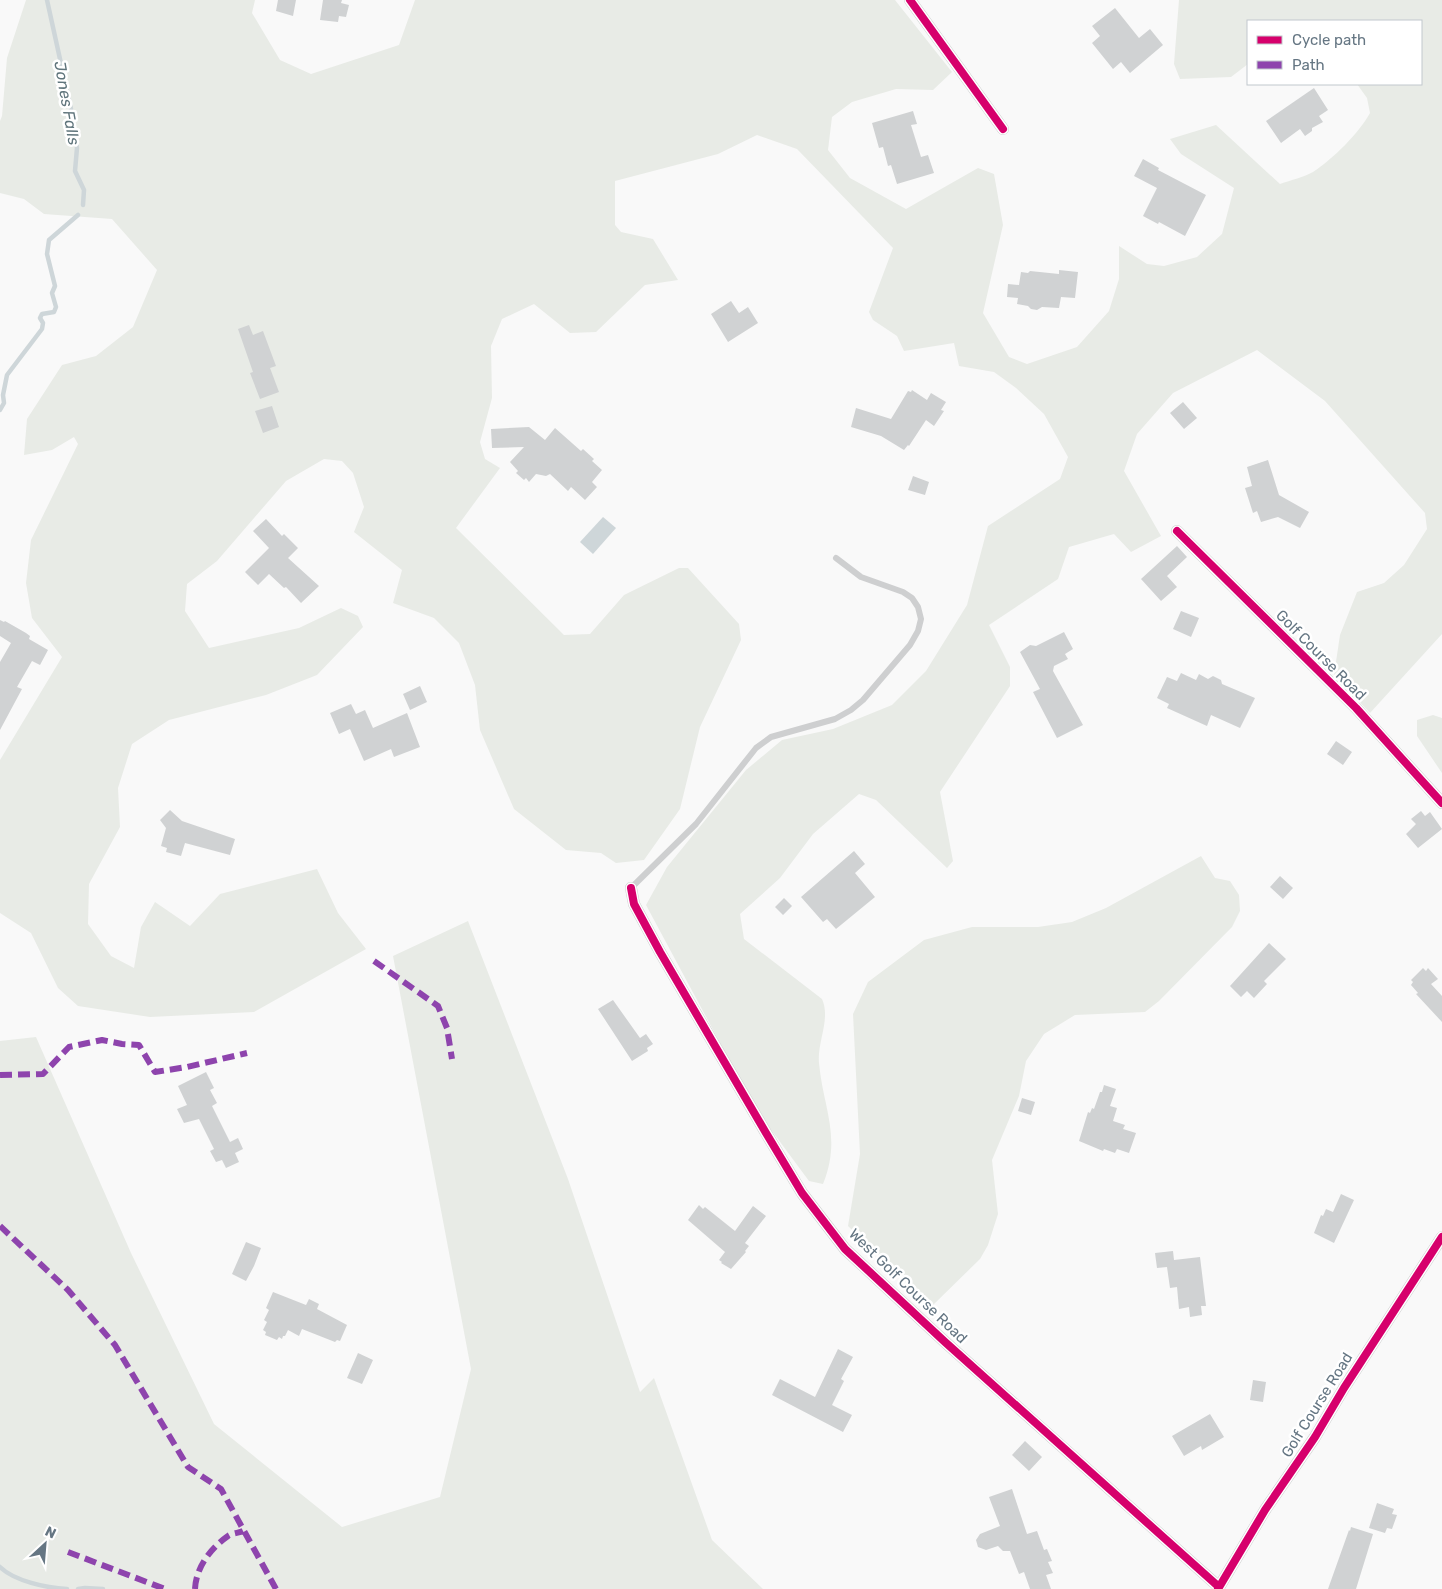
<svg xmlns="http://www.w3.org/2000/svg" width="1442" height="1589" viewBox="0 0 1442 1589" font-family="Rubik,sans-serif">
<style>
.green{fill:#e8ebe6}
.water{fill:#ced6d9}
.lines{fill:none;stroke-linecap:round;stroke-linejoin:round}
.stream{stroke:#ced6d9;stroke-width:4.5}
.building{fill:#d0d2d3}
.service{stroke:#cecfd0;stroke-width:6}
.minor{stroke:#cecfd0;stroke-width:12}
.quiet{stroke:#8e44ad;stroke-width:6;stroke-dasharray:12 6;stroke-linecap:butt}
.cycleway-casing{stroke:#fff;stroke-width:11}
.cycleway{stroke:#d6006c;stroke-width:8}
.labels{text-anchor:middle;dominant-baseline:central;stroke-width:5;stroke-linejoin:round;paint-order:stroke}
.street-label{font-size:15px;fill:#657683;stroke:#fff}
.water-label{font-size:16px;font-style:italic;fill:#60757c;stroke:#fff}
</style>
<rect width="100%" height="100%" fill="#f9f9f9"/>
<path class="green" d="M26,0H255L252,13L280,60L311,74L399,45L415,0H895L952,72L933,90L896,89L852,102L832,117L828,150L850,178L906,209L978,168L994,174L1003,225L983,313L1009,357L1027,364L1077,347L1109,311L1119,279V246L1147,264L1164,266L1197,257L1222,234L1234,188L1181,154L1170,139L1216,125L1280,184C1291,180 1304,177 1313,172C1333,159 1359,133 1370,113L1367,98L1357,84H1421V21H1248V64L1231,77L1180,79L1174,64L1179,0H1442V634L1370,713L1334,675L1340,635L1357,592L1384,583L1404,565L1427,529L1425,513L1325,401L1257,350L1173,393L1137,434L1124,471L1161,536L1131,552L1114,534L1069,547L1058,579L989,625L1010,667V686L940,792L953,861L947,868L876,800L859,794L813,834L780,878L740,914L744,939L822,999C831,1019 817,1042 819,1063C823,1108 842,1137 823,1184L809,1181L755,1108L646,905L667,867L746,770L782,740L833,729L892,705L926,671L967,605L988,526L1060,479L1068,457L1044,414L1016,388L994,372L959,366L954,343L904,351L897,336L873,320L869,312L893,248L797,149L757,135L718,154L615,181V225L621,232L653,239L678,280L645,285L596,332L570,333L534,304L502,319L491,346L492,398L480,442L485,459L500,468L456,528L564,635L590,634L624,595L679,568H688L739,624L741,640L700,727L680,809L644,860L616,863L601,853L566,850L514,809L480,730L475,685L459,643L434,618L393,603L402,570L354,532L364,507L353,473L342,461L324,459L286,481L217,561L187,584L185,611L209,648L299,628L341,608L358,616L363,627L317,675L266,695L169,720L132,744L118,788L120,827L89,884L88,924L111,956L134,968L141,927L155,902L190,926L220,894L317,869L338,913L366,949L254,1012L150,1017L78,1006L58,988L31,933L0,913V760L62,657L32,618L26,583L31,540L78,444L74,437L52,450L24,455L27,419L62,365L96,356L133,327L157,270L112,219L44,214L24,199L0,193V121L2,116L7,58Z
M1433,715L1442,718V773L1417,736V720Z
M1201,856L1215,878L1230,881L1239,895L1240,911L1232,927L1159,1001L1145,1012L1075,1015L1044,1034L1026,1061L1019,1096L992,1160L998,1214L988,1245L980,1259L931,1307L848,1226L860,1154L853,1014L868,982L924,940L972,927H1038L1072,922L1106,908Z
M468,921L568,1179L640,1392L654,1378L712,1540L763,1589H0V1041L36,1037L131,1253L214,1424L342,1527L440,1497L471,1369L393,956Z"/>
<path class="water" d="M603,517L616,528L593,554L580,542Z"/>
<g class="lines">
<path class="stream" d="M47,0L71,109L77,148L75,171L84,190L83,205
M0,410L4,403L3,395L7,375L42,329L43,323L40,318L42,314L54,312L56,307L52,293L55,286L47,254L49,240L78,215
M0,1567C14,1581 47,1588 67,1589
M78,1589L85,1588L103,1589"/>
</g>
<path class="building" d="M278,0H296L293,16L276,11Z
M323,0H342L341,3L349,5L346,17L339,16L338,22L320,20Z
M1115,8L1139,38L1150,29L1163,45L1130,73L1121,62L1113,69L1092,43L1100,36L1092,26Z
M1314,88L1328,110L1319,116L1323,122L1312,128V131L1305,136L1300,129L1281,143L1266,121Z
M913,111L917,124L911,125L921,157L928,155L934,173L897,184L891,165L888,166L883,147L879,148L872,123Z
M1143,159L1159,168L1158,170L1206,195L1185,236L1159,222L1158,224L1143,216L1157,188L1134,176Z
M1059,270L1078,272L1075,298L1061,297L1059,308L1042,307L1037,310L1031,309L1028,306L1017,304L1018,298L1007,297L1008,284L1019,285L1021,272L1028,273L1030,271L1059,274Z
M731,301L739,313L748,307L758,323L728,342L711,314Z
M249,325L253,335L263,331L276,366L270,368L279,392L260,399L250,373L253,372L238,329Z
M912,390L927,400L931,393L946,402L941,410L944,411L934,426L926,420L909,446L908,445L904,450L881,436L851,427L856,408L891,419L908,391L911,392Z
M1183,402L1197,418L1184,429L1170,413Z
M272,406L279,427L263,433L255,411Z
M529,427L545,440L555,428L581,451L583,449L594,459L592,461L602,470L592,482L597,487L585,500L571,487L568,491L550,474L546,476L536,474L529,482L526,478L524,480L516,473L518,471L510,462L524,447L492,448L491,429Z
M1268,460L1279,495L1309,512L1300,528L1278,517L1261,522L1257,511L1253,513L1245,488L1252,486L1247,467Z
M913,476L929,482L925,495L908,490Z
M266,519L282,536L284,534L298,548L288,558L319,586L301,603L286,587L284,588L269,574L258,585L245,572L269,548L253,531Z
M1177,546L1187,557L1167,576L1177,587L1161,601L1141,579Z
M1181,611L1199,618L1191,637L1173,629Z
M0,620L4,622L5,621L26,633L30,636L29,639L48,650L40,665L32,661L17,687L22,689L0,730V662L11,643L0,636Z
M1064,632L1073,649L1065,654L1068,659L1054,666L1053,671L1083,725L1057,738L1033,692L1040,689L1020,652L1030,645L1036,646Z
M1181,673L1196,680L1199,674L1208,679L1213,676L1221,680L1222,684L1255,698L1240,728L1211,715L1207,726L1167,708L1169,704L1157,698L1167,677L1177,681Z
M420,686L427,702L410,710L403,694Z
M351,704L356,714L365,710L373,728L407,713L420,747L394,757L391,749L364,761L350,729L339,734L330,713Z
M1336,741L1352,752L1343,765L1327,754Z
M170,810L182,821L235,839L230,855L185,843L181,856L166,852L167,848L161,846L166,828L160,820Z
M1421,811L1425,816L1430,812L1442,829L1418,848L1406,834L1416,824L1411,819Z
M854,851L865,864L855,873L875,897L836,929L827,919L823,922L801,897Z
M1280,876L1293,888L1283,899L1270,887Z
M784,898L792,906L783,915L775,907Z
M1269,943L1286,959L1264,981L1267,984L1254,998L1247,991L1241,997L1230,986Z
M1423,968L1426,971L1428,968L1438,979L1431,984L1442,996V1022L1416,994L1418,993L1411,985L1413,982L1411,980Z
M613,1000L640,1038L646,1034L653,1044L647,1048L648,1051L632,1061L598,1009Z
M206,1072L214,1088L210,1090L217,1103L212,1106L230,1142L238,1138L243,1149L235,1153L239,1162L226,1168L222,1160L216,1162L210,1151L214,1149L199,1119L184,1123L177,1109L187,1105L178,1086Z
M1104,1085L1116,1089L1110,1106L1117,1108L1113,1121L1125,1125L1123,1129L1136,1133L1129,1153L1117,1149L1115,1153L1104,1149L1103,1151L1079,1141L1088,1112L1090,1113L1092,1108L1094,1109L1100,1092H1102Z
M1022,1098L1035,1102L1031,1115L1018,1111Z
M1341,1194L1354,1200L1334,1243L1314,1233L1321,1215L1323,1216L1326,1209L1333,1212Z
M699,1205L703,1209L705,1207L735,1231L753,1206L766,1216L745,1243L749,1246L745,1251L746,1252L731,1269L721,1263L722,1262L719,1260L725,1252L688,1220Z
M246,1242L261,1248L254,1266L246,1281L232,1274Z
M1173,1251L1174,1260L1200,1257L1206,1306H1201L1202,1315L1190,1317L1189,1307L1179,1309L1177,1287L1170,1288L1167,1267L1157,1268L1155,1253Z
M273,1292L306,1305L309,1299L319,1304L317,1309L347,1325L340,1341L337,1340L335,1342L302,1329L299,1336L288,1330L285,1336H283L282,1339L279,1337L277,1340L265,1335L266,1332L263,1330L267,1322L264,1320L269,1310L266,1308Z
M838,1349L853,1357L841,1379L844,1381L832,1405L852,1415L843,1432L772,1395L780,1379L815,1397Z
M358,1353L373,1360L362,1384L347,1378Z
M1253,1380L1266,1382L1263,1402L1250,1400Z
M1210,1414L1224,1437L1202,1450L1201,1446L1184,1456L1172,1436Z
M1025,1441L1042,1457L1029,1471L1012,1455Z
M1012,1489L1027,1534L1037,1531L1044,1550L1047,1549L1052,1561L1048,1562L1053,1573L1046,1575L1051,1589H1030L1024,1572L1019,1574L1010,1551H1003L998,1546L986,1550L978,1547L976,1540L980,1534L1000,1526L989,1497Z
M1377,1503L1394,1509L1392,1514L1397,1515L1392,1529L1387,1528L1385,1533L1369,1528Z
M1351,1527L1373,1534L1356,1589H1328L1349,1530L1350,1531Z"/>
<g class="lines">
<path class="service" d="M631,888L696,824L756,748L771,737L835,719L851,710L863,700L910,645L918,631L921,619L918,607L912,598L903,592L861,577L836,558"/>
<path class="minor" d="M910,0L1003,129
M1177,531L1356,708L1442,803
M631,888L634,904L660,952L766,1133L802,1193L845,1249L945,1342L1219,1587
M1218,1589L1265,1510L1315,1437L1344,1388L1442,1237"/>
<path class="quiet" d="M374,961L438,1006L447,1028L452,1059
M0,1075L43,1074L69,1047L102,1040L122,1044L139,1045L155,1072L187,1067L247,1053
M0,1226L68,1290L115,1345L188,1467L221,1489L276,1589
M68,1552L165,1589
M195,1589C196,1567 211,1548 228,1536C232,1533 239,1533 243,1531"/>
<g class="cycleway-casing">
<path id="cycleway" d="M910,0L1003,129
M1177,531L1356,708L1442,803
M631,888L634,904L660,952L766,1133L802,1193L845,1249L945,1342L1219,1587
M1218,1589L1265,1510L1315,1437L1344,1388L1442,1237"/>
</g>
<use href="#cycleway" class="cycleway"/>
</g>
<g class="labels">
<g class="street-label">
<text transform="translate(1321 655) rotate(45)">Golf Course Road</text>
<text transform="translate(908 1286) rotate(44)">West Golf Course Road</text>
<text transform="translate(1317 1405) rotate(-58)">Golf Course Road</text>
</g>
<g class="water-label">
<text transform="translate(67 103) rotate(80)">Jones Falls</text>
</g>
</g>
<rect x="1247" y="20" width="175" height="65" fill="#ffffff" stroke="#c1c8cd"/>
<rect x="1257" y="36" width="25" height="8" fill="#d6006c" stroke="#c1c8cd"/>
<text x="1292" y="45" font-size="15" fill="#657683">Cycle path</text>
<rect x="1257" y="61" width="25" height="8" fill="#8e44ad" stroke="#c1c8cd"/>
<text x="1292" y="70" font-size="15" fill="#657683">Path</text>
<g transform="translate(45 1544) rotate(26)" stroke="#ffffff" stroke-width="4" paint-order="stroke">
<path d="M0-4L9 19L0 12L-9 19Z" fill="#657683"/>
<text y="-8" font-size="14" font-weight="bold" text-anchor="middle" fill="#657683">N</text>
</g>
</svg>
